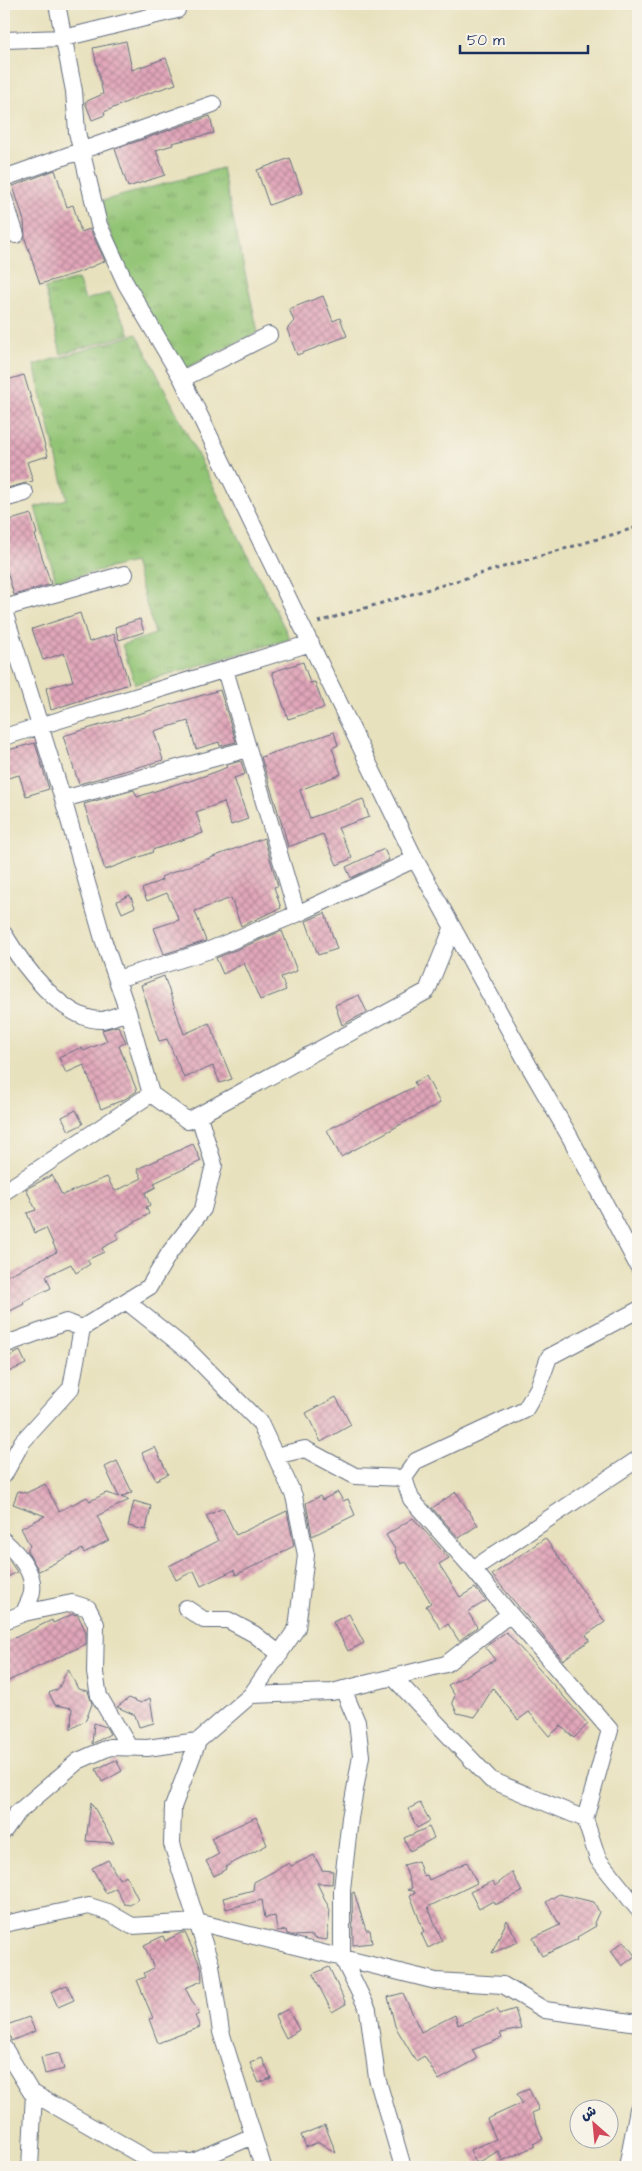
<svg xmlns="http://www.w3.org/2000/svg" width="642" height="2171" viewBox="0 0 642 2171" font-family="'Architects Daughter','Playpen Sans Arabic',sans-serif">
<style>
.grass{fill:url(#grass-tufts);stroke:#567a69}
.building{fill:url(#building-cross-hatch)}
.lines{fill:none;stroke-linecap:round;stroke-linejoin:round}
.street-casing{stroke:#636d7f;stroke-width:18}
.path{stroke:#636d7f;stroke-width:3;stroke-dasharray:4 4;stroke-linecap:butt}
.street{stroke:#fff;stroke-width:16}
</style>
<defs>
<pattern id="grass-tufts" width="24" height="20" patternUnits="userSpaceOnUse" patternTransform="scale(1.25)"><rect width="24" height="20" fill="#92c474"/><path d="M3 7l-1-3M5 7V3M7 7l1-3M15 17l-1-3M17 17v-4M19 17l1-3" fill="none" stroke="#76a062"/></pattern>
<pattern id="building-cross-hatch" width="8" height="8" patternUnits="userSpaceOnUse" patternTransform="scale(1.25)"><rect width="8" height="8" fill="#e1a6b9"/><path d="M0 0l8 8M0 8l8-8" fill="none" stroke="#b6889a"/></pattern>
</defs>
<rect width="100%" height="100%" fill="#f7f3e8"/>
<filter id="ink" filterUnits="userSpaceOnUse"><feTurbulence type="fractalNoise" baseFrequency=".02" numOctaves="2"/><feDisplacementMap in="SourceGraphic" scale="10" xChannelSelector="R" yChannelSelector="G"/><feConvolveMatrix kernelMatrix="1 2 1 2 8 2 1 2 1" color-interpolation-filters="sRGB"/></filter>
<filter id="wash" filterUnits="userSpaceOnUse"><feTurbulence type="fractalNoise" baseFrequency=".0096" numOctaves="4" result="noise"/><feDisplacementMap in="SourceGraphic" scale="20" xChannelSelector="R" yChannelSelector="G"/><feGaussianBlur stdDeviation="1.12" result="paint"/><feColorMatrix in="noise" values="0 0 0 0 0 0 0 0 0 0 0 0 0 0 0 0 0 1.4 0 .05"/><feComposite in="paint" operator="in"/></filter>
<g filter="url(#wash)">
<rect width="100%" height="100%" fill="#e8e1bd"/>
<path class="grass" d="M222,168L258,332L182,370C151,316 114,262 102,201Z
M78,279L85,300L110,293L130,334L61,354L45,288Z
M137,334L290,639L135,684L122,645L155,634L134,562L56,581L35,507L67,499L34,365Z"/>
<g id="blocks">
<path class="building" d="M126,41L132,70L166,58L176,84L143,95L104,112L105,115L92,120L85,102L103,94L93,48Z
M210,116L214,133L172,143L173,145L156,150L165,175L128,187L115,149Z
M290,158L302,193L269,205L257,170Z
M55,170L67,207L73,205L81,232L90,229L105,261L77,273L40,284L25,239L24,221L13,186Z
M323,296L333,321L340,318L347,336L297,355L287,329L294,321L289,309Z
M24,375L48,456L27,462L33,481L4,489V381Z
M31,514L37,534L35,535L51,584L14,595L4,561V522Z
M80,613L89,642L114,634L129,684L51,710L46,688L73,681L64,653L43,660L32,629Z
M140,619L144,632L119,640L115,627Z
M303,662L310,683L315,682L324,708L288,719L272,672Z
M220,690L236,742L220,746L219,742L196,749L188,721L154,731L163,760L79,784L63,736Z
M334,732L338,745L332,748L341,774L300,790L310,818L363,799L369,817L338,828L352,858L337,865L323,834L288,847L284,831L261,757Z
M35,743L49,789L26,796L19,775L4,779V751Z
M241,761L245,774L234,778L248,819L231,825L224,802L196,812L203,833L152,850L153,852L105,870L84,804L134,790L137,797L186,781L187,782L218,771L227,767L226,765Z
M264,838L278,886L274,887L281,908L241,926L231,898L195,911L206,941L164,954L154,928L179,920L167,893L147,901L142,889L162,880L161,877L194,864Z
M384,849L389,860L351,878L346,867Z
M130,895L135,907L122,913L117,901Z
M325,913L337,949L318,955L306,921Z
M282,931L297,971L281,977L286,990L260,1000L244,963L223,974L216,958Z
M164,976L184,1034L209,1023L232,1079L220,1083L213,1066L184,1078L167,1039L159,1041L141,985Z
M359,995L367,1012L342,1025L335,1005Z
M118,1026L126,1042L119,1046L137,1091L125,1099L101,1109L84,1065L66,1073L59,1058L77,1049L82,1048L84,1051L107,1041L102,1030Z
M426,1076L440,1103L341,1157L327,1130L416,1086L414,1082Z
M76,1110L83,1124L69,1131L62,1117Z
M193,1144L201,1161L154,1183L156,1187L145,1193L150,1205L146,1207L149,1214L116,1233L119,1239L102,1248L104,1252L87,1260L90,1264L76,1273L71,1264L46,1276L51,1288L23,1302L24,1304L8,1312L4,1301V1277L57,1252L46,1228L35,1233L27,1213L36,1210L26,1189L52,1175L62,1195L107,1177L114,1190L116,1191L142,1178L137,1169Z
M20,1351L26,1364L4,1374V1359Z
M336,1397L351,1425L321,1442L306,1413Z
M155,1447L168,1474L156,1480L142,1453Z
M117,1461L132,1492L121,1497L129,1500L97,1516L109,1540L84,1553L82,1549L39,1571L27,1551L30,1546L21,1528L45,1516L13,1504L18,1491L26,1493L45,1484L59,1511L87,1497L90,1501L106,1493L119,1497L105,1467Z
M338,1492L343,1501L348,1499L355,1515L312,1536L306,1503L320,1496L322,1500Z
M456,1492L478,1525L459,1538L432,1508Z
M134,1501L151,1506L146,1530L128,1526Z
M223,1508L236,1535L287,1511L294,1546L236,1575L234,1570L201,1586L194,1571L176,1580L169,1566L218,1541L206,1516Z
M413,1518L449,1558L439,1564L460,1597L475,1588L486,1601L468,1612L477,1627L459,1641L448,1624L441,1629L426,1606L431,1603L406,1562L401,1564L395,1552L396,1551L386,1535Z
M545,1538L605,1622L586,1635L590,1640L563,1660L492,1575Z
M9,1560L17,1572L4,1579V1563Z
M73,1614L78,1615L86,1632V1644L4,1683V1643L52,1620L53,1623Z
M349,1614L364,1643L348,1651L333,1622Z
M506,1632L588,1724L574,1738L561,1726L549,1736L529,1712L518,1720L493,1688L475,1717L457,1713L452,1702L455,1696L448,1685L495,1660L485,1647Z
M68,1669L78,1689L88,1691L92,1704L86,1720L71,1729L72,1708L55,1705L49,1693L58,1689Z
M129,1698L141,1703L150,1698L154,1723L139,1727L135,1715L117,1707Z
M94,1723L106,1727L110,1734L92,1744Z
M116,1760L122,1771L102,1782L96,1769Z
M91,1802L114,1843L86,1841Z
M420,1803L430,1821L417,1828L408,1809Z
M256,1817L267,1845L225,1867L226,1869L214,1876L206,1861L219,1854L211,1838Z
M429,1827L434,1838L410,1851L404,1838Z
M314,1855L322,1870L333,1871L332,1884L317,1883L330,1910L327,1940L313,1938V1935L295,1936L287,1934L286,1930L277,1931L275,1916L265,1918L262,1900L226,1909L223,1898L253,1890L254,1882L289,1863L291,1866Z
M108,1860L119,1879L126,1875L138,1899L130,1905L124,1904L116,1888L106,1893L92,1868Z
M418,1861L423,1876L427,1875L429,1880L467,1862L477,1883L428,1907L442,1941L428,1948L421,1933L424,1932L410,1895L415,1893L414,1891L407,1890L412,1888L404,1865Z
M512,1872L522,1892L495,1905L493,1901L479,1909L470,1892L493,1881L495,1886Z
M354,1892L366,1930H370L372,1943L353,1945L352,1893Z
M559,1894L594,1902L599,1912L594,1923L596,1926L577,1937L578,1939L542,1956L533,1938L560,1925L546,1902Z
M507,1920L518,1942L492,1953Z
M181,1933H185L201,1967L202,1981L185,1988L199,2014L195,2016L200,2027L158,2043L149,2019L153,2018L137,1980L146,1977L144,1973L154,1968L144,1945L163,1936L165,1941Z
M624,1941L635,1956L622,1966L611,1951Z
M329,1967L346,2004L332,2012L313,1974Z
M67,1985L74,2000L58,2007L51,1992Z
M403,1993L421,2032L455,2015L458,2025L497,2009L499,2014L515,2009L521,2029L500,2033L502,2038L472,2050L477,2059L439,2080L424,2056L416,2061L395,2026L388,1997Z
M288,2009L299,2030L286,2038L275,2016Z
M29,2017L35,2031L11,2041L7,2025Z
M59,2053L64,2069L45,2074L41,2057Z
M262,2058L271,2078L259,2083L250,2063Z
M529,2089L539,2110L532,2113L543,2139L533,2144L535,2146L502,2161L498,2151L478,2163L476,2162L470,2150L496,2139L487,2119L522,2103L517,2094Z
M325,2125L336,2153L319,2142L306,2147L301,2135Z"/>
</g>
</g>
<g filter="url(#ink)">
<use href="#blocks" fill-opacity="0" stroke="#636d7f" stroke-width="1"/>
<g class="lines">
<g class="street-casing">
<path id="street" d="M57,4L74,91L77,132L99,225L126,284L182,379L415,859L529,1066L570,1137L638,1266
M4,40L64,38L177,10
M4,178L213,104
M4,198L16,235
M182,379L269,335
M4,499L25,493
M4,608L125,574
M4,611L63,799L103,939L128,1012L151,1094L188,1121L427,991L452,929
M225,670L297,914
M4,737L311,643
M63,799L248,749
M4,934C22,964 63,1021 102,1020C110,1019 120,1014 128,1012
M117,979L207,951L297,914L415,859
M4,1192L151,1094
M4,1345L66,1322L82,1328L149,1287L170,1252L203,1209L214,1165L199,1116
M275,1456L305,1449L355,1476L404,1478
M4,1475L22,1442L71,1388L82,1328
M4,1541C16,1552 35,1572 32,1591C32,1598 26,1606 24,1613L4,1621
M473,1569L411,1499L404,1478L416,1461L525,1410L538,1388L549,1357L638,1310
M186,1608L204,1620H228L254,1634L280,1654
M24,1613L72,1603L88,1608L96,1624L95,1673L99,1696L129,1747
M510,1614L610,1730L585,1819
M393,1677L491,1780L585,1819L598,1859L638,1909
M343,1689L357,1722L361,1756L350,1818L342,1889V1957L368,2010L377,2078L403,2167
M251,1695L332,1692L446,1664L510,1614L473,1569L638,1459
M4,1831L16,1814L78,1761L110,1747L147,1748L198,1741
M197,1922L436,1981L503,1985L545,2010L638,2023
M197,1922L211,1965L221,2032L263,2167
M4,1924L89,1906L108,1912L132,1926L197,1922L172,1844L173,1807L198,1741L251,1695L297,1628L306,1555L294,1496L260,1423L190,1352L126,1301
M4,2048L31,2092L151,2161L193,2162L253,2136
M30,2167L34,2094
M627,2167L638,2109"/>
</g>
<path class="path" d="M318,622L638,527"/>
<use href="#street" class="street"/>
</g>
</g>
<rect width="642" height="2171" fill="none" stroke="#f7f3e8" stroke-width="20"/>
<g transform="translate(594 2124) rotate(333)"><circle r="24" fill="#f7f3e8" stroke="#9fa5b1"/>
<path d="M0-4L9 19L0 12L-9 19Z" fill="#d1495b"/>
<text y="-8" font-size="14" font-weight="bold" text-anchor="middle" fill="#1b2f5e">ش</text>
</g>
<path d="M460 45v8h128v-8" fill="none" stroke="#1b2f5e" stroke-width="2.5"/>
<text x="467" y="45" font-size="15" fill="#1b2f5e" stroke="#f7f3e8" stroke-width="4" paint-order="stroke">50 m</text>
</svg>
